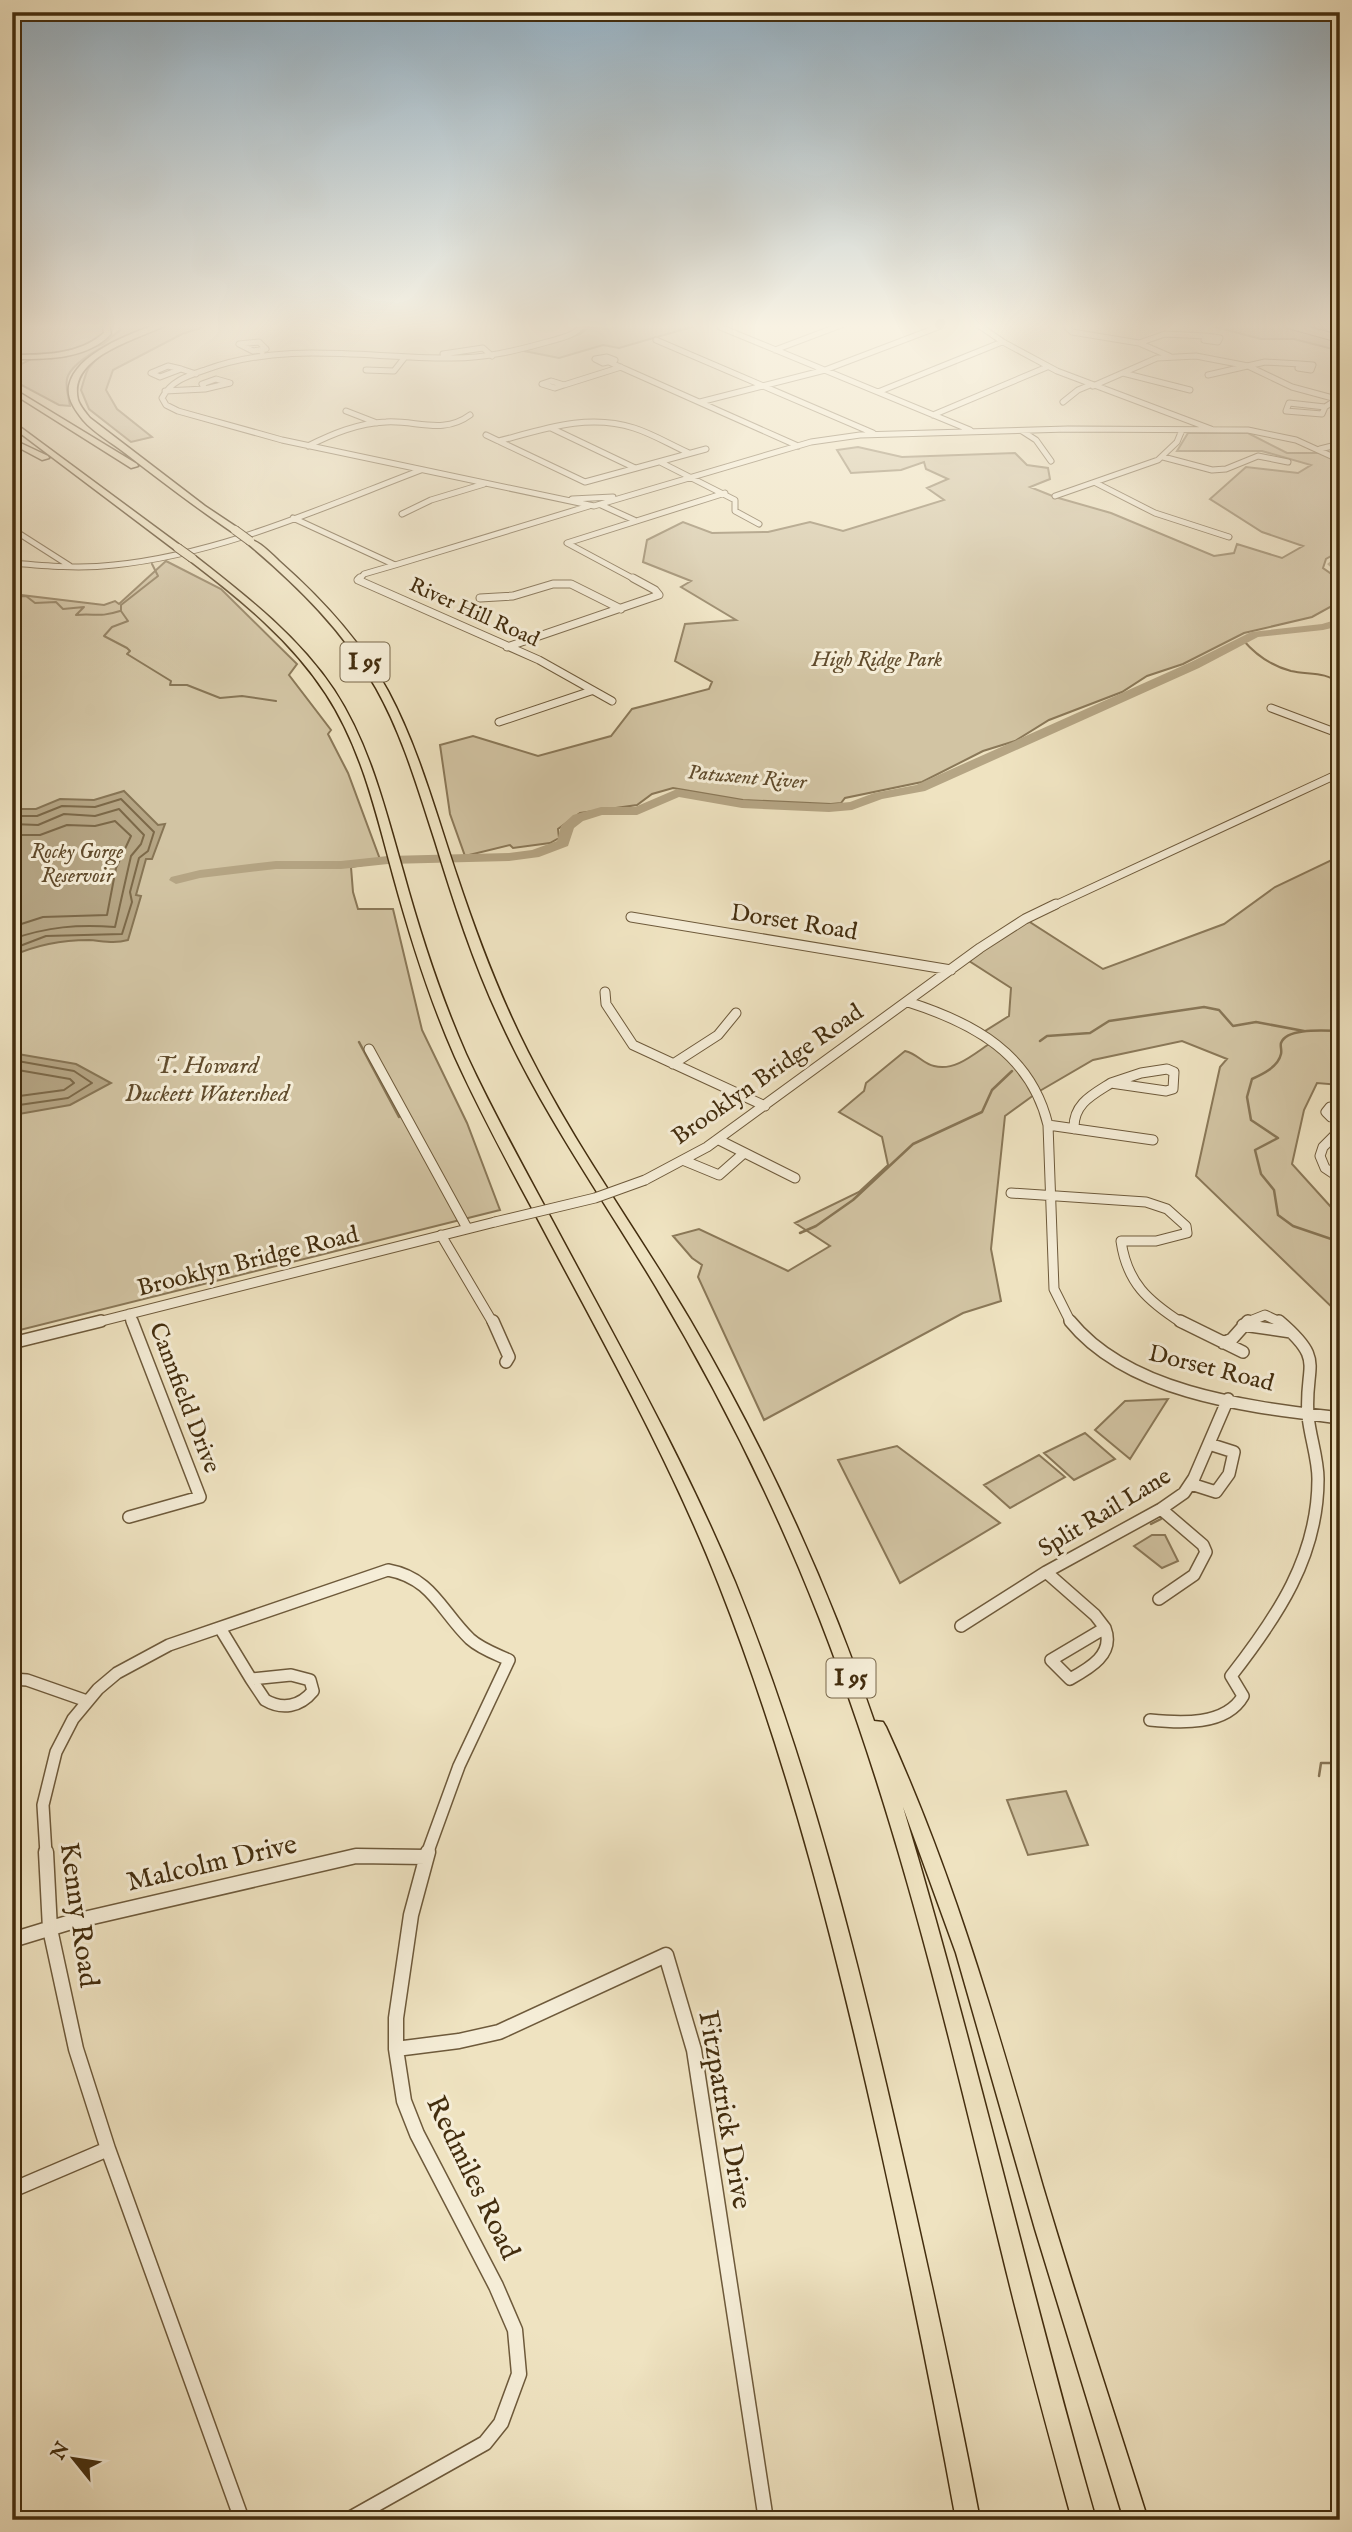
<svg xmlns="http://www.w3.org/2000/svg" width="1352" height="2532" viewBox="0 0 1352 2532" font-family="'IM FELL English',serif">
<style>
.green{fill:#d2c4a3;stroke:#8a7858;stroke-width:2}
.water{fill:#b5a584;stroke:#877555;stroke-width:2}
.lines{fill:none;stroke-linecap:round;stroke-linejoin:round}
.shore{stroke:#7c6949;stroke-width:2}
.stream-far1{stroke:#877555;stroke-width:2}
.stream{stroke:#877555;stroke-width:2.5}
.river{fill:#b5a584;fill-rule:evenodd}
.minor-far4-casing{stroke:#6e5a3b;stroke-width:7}
.minor-far3-casing{stroke:#6e5a3b;stroke-width:9}
.minor-far2-casing{stroke:#6e5a3b;stroke-width:11}
.minor-far1-casing{stroke:#6e5a3b;stroke-width:14}
.minor-casing{stroke:#6e5a3b;stroke-width:17}
.major-casing{stroke:#432d0e;stroke-width:9}
.highway-casing{stroke:#432d0e;stroke-width:3}
.minor-far4{stroke:#f5edd7;stroke-width:5}
.minor-far3{stroke:#f5edd7;stroke-width:7}
.minor-far2{stroke:#f5edd7;stroke-width:9}
.minor-far1{stroke:#f5edd7;stroke-width:11}
.minor{stroke:#f5edd7;stroke-width:14}
.major{stroke:#efe3c1;stroke-width:7}
.highway{fill:#efe3c1;fill-rule:evenodd}
.minor-bridge-casing{stroke:#6e5a3b;stroke-width:11;stroke-linecap:butt}
.highway-bridge-casing{stroke:#432d0e;stroke-width:10;stroke-linecap:butt}
.minor-bridge{stroke:#f5edd7;stroke-width:9}
.highway-bridge{stroke:#efe3c1;stroke-width:8}
.labels{text-anchor:middle;dominant-baseline:central;stroke-width:6;stroke-linejoin:round;paint-order:stroke}
.far-street-label{font-size:21px;fill:#432d0e;stroke:#f5edd7}
.far-park-label{font-size:21px;font-style:italic;fill:#604b2c;stroke:#f5edd7}
.far-water-label{font-size:21px;font-style:italic;fill:#604b2c;stroke:#f5edd7}
.shield{fill:#f5edd7;stroke:#78674a;stroke-width:2}
.shield-label{font-size:23px;font-weight:bold;fill:#432d0e}
.street-label{font-size:24px;fill:#432d0e;stroke:#f5edd7}
.park-label{font-size:24px;font-style:italic;fill:#604b2c;stroke:#f5edd7}
.near-street-label{font-size:28px;fill:#432d0e;stroke:#f5edd7}
</style>
<rect width="100%" height="100%" fill="#efe3c1"/>
<filter id="stains"><feTurbulence type="fractalNoise" baseFrequency=".00286" numOctaves="4"/><feColorMatrix values="0 0 0 0 .2 0 0 0 0 .09 0 0 0 0 .02 0 0 0 .5 -.17"/></filter>
<radialGradient id="worn" r=".72"><stop offset=".6" stop-color="#630" stop-opacity="0"/><stop offset="1" stop-color="#630" stop-opacity=".3"/></radialGradient>
<path class="green" d="M12,324H102L104,335C79,353 42,355 12,354Z
M119,324H157C136,331 72,356 67,379C65,389 69,397 70,406L59,405L12,380V369L31,359L62,357L103,344L120,330Z
M172,324H212L182,334L113,370L106,390L117,409L152,437L131,442L89,409L81,390C83,384 85,375 88,369C106,344 145,333 172,324Z
M629,324H702L619,348L603,345L559,358L524,351L580,334L589,327L609,329Z
M1204,324H1340V351L1294,339H1261Z
M1188,433H1248L1287,453H1325L1320,449L1340,444V551L1326,559L1323,568L1340,580V595L1332,606L1312,617L1244,633L1183,664L1147,676L1122,692L1049,720L1015,741L983,751L922,782L845,798L841,803L831,804L743,800L673,788L652,794L637,805L580,813L558,829L559,838L550,843L513,848L510,845L465,856L450,814L440,745L473,736L538,756L611,736L632,709L709,689L712,682L675,661L685,624L736,620L681,587L691,581L643,562L647,540L683,522L712,533L768,532L810,522L843,531L944,500L927,488L948,479L926,469L924,462L901,470L851,473L837,450L858,447L902,457L1015,453L1027,465L1048,468L1050,479L1030,487L1055,497L1111,513L1214,556L1234,553L1237,544L1282,558L1303,546L1262,532L1210,499L1246,467L1298,473L1311,465L1262,451H1177Z
M166,561L221,589L297,664L289,675L331,730L328,734L348,773L381,862L351,867L353,892L358,909H393L422,1030L467,1123L500,1210L12,1332V594L104,605L115,601L119,604Z
M1340,856V1085L1317,1083L1304,1110L1292,1164L1340,1217V1315L1196,1176L1220,1067L1227,1059L1182,1041L1093,1060L1038,1092L1005,1116L991,1249L1001,1301L963,1313L764,1420L698,1277L702,1265L692,1258L673,1236L699,1229L788,1271L830,1246L795,1223L859,1192L888,1165L882,1137L839,1112L864,1091L866,1083L905,1051C918,1054 923,1064 934,1066C955,1072 975,1053 992,1042L982,1033L1009,1016L1011,988L966,959L1025,919L1103,969L1224,924L1275,887Z
M1168,1399L1130,1459L1095,1430L1125,1401Z
M1085,1433L1115,1459L1074,1480L1044,1453Z
M897,1446L1000,1523L900,1583L838,1460Z
M1039,1455L1065,1477L1010,1508L984,1485Z
M1152,1535H1165L1178,1561L1162,1568L1134,1546Z
M1066,1791L1088,1845L1028,1855L1007,1800Z"/>
<path class="water" d="M124,791L158,825L165,824L152,859H146L136,895L141,896L128,940C114,944 103,941 89,940C62,940 36,945 12,956V809H36L60,799L94,800Z
M12,1053L76,1064L111,1083L70,1105L19,1114L12,1113Z"/>
<g class="lines">
<path class="shore" d="M12,816H37L62,806L95,807L121,799L154,832L148,851L139,858L130,892L132,902L122,934L46,936L12,949
M12,824L38,825L64,814L95,816L119,809L144,835L141,844L131,856L115,927C77,924 48,927 12,939
M12,835H40L67,825L95,826L115,821L131,836L116,868L107,915L43,917L12,927
M12,1060L74,1071L92,1083L68,1098L12,1106
M12,1069L70,1079L74,1083L64,1090L12,1097"/>
<path class="stream-far1" d="M152,564L158,576L121,605V611L128,621L112,627L104,636L127,648L130,651L127,654L171,681L170,685H187L220,698L242,696L276,701
M12,597L26,596L35,603L56,602L63,609L84,607L76,615C96,613 98,618 120,611
M1243,640C1255,654 1272,666 1291,671C1308,675 1326,671 1340,684"/>
<path class="stream" d="M1340,1031C1327,1031 1287,1027 1281,1043C1280,1046 1282,1050 1281,1054C1278,1067 1263,1074 1252,1079L1247,1097L1251,1120L1278,1138L1255,1150L1261,1174L1274,1190L1278,1215L1293,1226L1340,1242
M1040,1041L1047,1036L1090,1033L1109,1021L1204,1007L1219,1010L1233,1026L1256,1022L1304,1031
M359,1042L399,1117
M800,1233L816,1226L853,1200L913,1144L982,1112L992,1090L1012,1071
M1151,1524L1161,1519
M1319,1776L1321,1763H1340"/>
<path class="river" d="M1340,554V576L1327,564Z
M1340,614V626L1323,630L1258,637L1199,668L925,791L882,799L852,810L829,812L742,808L679,797L637,815H602L583,821L574,828L568,846L539,857L509,861L388,864L341,869H276L200,878L176,884L169,880L171,877L200,870L276,861H341L388,856L509,853L532,850L557,841L561,826L573,815L601,807H635L677,789L742,800L829,804L850,802L874,793L916,785L1191,662L1251,632L1322,624L1332,621Z"/>
<g class="minor-far4-casing">
<path id="minor-far4" d="M584,324C575,336 561,338 547,342C515,351 486,358 453,358C369,359 286,340 205,370C187,376 171,381 162,398L166,405L178,411L282,440L594,506L811,442L860,435L1068,429L1248,430L1296,440L1340,460
M977,324L1003,342L1057,371L1211,429
M1064,324L1072,332L1139,343L1169,356
M720,327L970,430
M1206,336L1220,338L1218,342L1204,340Z
M656,340L873,433
M259,342L266,349L253,351L239,344Z
M1139,343L1165,334L1206,336
M260,350L262,352
M775,350L844,324
M443,354L483,348L492,356
M607,357L615,360L603,363L595,359Z
M609,362L798,446
M1300,364L1313,365L1311,370L1298,368Z
M168,366L181,369L160,377L151,373Z
M181,369L196,374
M366,370L394,371L405,357
M1123,373L1190,390
M1208,375L1265,362L1300,364
M216,379L230,383L205,389L202,384Z
M551,381L564,385L555,388L542,384Z
M564,385L621,367
M1093,386L1157,358L1196,356L1248,366L1292,387L1340,400
M165,391L205,389
M878,392L1002,342
M700,402L825,370L946,324
M1063,402L1078,390L1090,385
M1289,403L1325,407L1322,414L1286,411Z
M1325,407L1339,398
M346,411L377,423
M933,415L1047,367
M551,428L635,468
M1022,431L1036,440L1051,461
M486,435L585,482L706,449
M499,441C544,429 588,413 634,428C653,434 671,445 689,453
M308,446C332,434 358,423 386,422C416,420 443,435 470,415
M1320,449L1340,444
M1163,457L1212,470L1226,469L1258,456L1288,462
M660,462L735,500V511L759,524
M1096,483L1155,513L1229,537
M1055,496L1158,460L1177,442L1182,430
M572,499L613,497
M601,505L634,520
M402,514L431,500L484,484
M293,518L395,565L589,506
M12,529L70,566
M12,563C46,566 80,569 114,565C221,554 321,508 421,470
M359,580L364,574L395,565
M636,580L567,543L725,493"/>
</g>
<g class="minor-far3-casing">
<path id="minor-far3" d="M360,578L358,580L539,660L612,701
M480,598L513,596L553,584H571L621,609
M507,647L659,595L655,590L633,578
M1271,708L1340,734
M499,722L591,691
M1053,906L1340,773"/>
</g>
<g class="minor-far2-casing">
<path id="minor-far2" d="M631,917L951,970
M605,992L606,1004L633,1045L765,1106
M908,1002C974,1023 1031,1054 1048,1125L1054,1289L1071,1323
M369,1049L467,1228
M673,1064L718,1035L736,1013
M1167,1069L1174,1072L1173,1089L1166,1091L1111,1083L1141,1073Z
M1340,1107H1330L1326,1112L1331,1117L1340,1119
M1048,1125L1153,1140
M1074,1129C1073,1104 1092,1095 1111,1083
M1340,1130L1323,1147L1320,1156L1325,1168L1340,1178
M719,1140L795,1178
M685,1161L719,1175L744,1153
M645,1180L707,1147L980,948L1025,919L1056,904
M1011,1193L1146,1202L1167,1209L1186,1226L1187,1233L1156,1241H1121C1127,1283 1148,1301 1182,1323
M441,1235L493,1323
M129,1314L132,1323
M94,1323L495,1222
M1245,1323L1265,1315L1282,1323"/>
</g>
<g class="minor-far1-casing">
<path id="minor-far1" d="M493,1321L509,1357L506,1362
M1070,1321C1130,1395 1252,1407 1340,1418
M1180,1321L1243,1352
M1243,1325L1291,1332
M12,1343L101,1321
M1223,1343L1232,1339L1248,1321
M1191,1484L1216,1492L1229,1474L1234,1452L1209,1444
M129,1517L200,1497L132,1321
M1046,1572L1095,1615L1105,1628
M1159,1599L1194,1575L1206,1552L1203,1545L1161,1509
M961,1626L1046,1572L1161,1509L1184,1493L1194,1478L1228,1399
M220,1628L251,1679
M1105,1628C1115,1654 1090,1668 1070,1679L1051,1660Z
M291,1675L310,1680L313,1691C300,1707 282,1710 265,1700L251,1679Z
M12,1679L27,1680L87,1701
M1150,1720C1180,1723 1226,1726 1243,1696L1231,1676C1277,1617 1318,1557 1318,1479C1318,1458 1310,1437 1308,1416C1304,1363 1327,1362 1279,1321
M46,1854L43,1805L56,1752L73,1719L98,1689L117,1673L169,1645L388,1570C432,1578 441,1611 470,1639C481,1649 496,1654 509,1660L459,1766L427,1854"/>
</g>
<g class="minor-casing">
<path id="minor" d="M46,1852L50,1929L76,2049L108,2149L242,2520
M12,1940L71,1922L356,1856L426,1857
M396,2049L459,2041L499,2032L666,1955L694,2050L766,2520
M12,2190L108,2149
M348,2520L485,2443L501,2423L519,2374L515,2330L496,2286L417,2134L404,2101L396,2049V2018L411,1915L428,1852"/>
</g>
<g class="major-casing">
<path id="major" d="M1286,324L1340,339"/>
</g>
<g class="highway-casing">
<path id="highway" d="M103,324H109L111,334C86,360 46,359 12,359V355C44,355 79,355 104,333Z
M158,324H168C141,339 67,355 78,400C80,406 86,413 90,418L205,506L238,528V532H232C195,507 160,480 125,453C111,442 94,433 83,420C75,410 67,399 69,386C75,354 131,333 158,324Z
M12,388L137,464L138,466L131,468L12,393Z
M12,421L181,546V550H175L12,427Z
M12,439L48,456L49,458L42,460L12,444Z
M247,539C259,540 270,553 279,561C322,599 361,641 388,691C419,749 436,814 457,876C477,936 499,995 528,1052C575,1146 637,1230 690,1320C764,1447 827,1582 874,1721L883,1722L886,1727C954,1875 998,2030 1043,2187C1076,2298 1113,2409 1148,2520H1124L1035,2229L956,1953L903,1807C974,2043 1028,2283 1096,2520H1072C1050,2439 1028,2359 1008,2278C949,2038 895,1796 799,1568C758,1471 710,1378 656,1287C604,1200 545,1117 502,1024C474,965 454,903 435,841C418,789 403,736 376,688C344,631 297,585 247,543Z
M189,556H195C246,596 298,636 334,690C370,745 385,809 403,871C420,933 440,995 466,1054C490,1106 518,1157 545,1207C611,1331 681,1453 735,1582C808,1762 856,1951 899,2140C928,2266 956,2393 980,2520H956C933,2393 907,2267 879,2141C837,1953 790,1765 719,1585C668,1455 598,1333 533,1210C506,1160 479,1110 455,1057C429,998 410,937 393,875C376,813 362,749 326,694C291,640 240,599 189,560Z"/>
</g>
<use href="#minor-far4" class="minor-far4"/>
<use href="#minor-far3" class="minor-far3"/>
<use href="#minor-far2" class="minor-far2"/>
<use href="#minor-far1" class="minor-far1"/>
<use href="#minor" class="minor"/>
<use href="#major" class="major"/>
<use href="#highway" class="highway"/>
<g class="minor-bridge-casing">
<path id="minor-bridge" d="M495,1222L595,1198L645,1180"/>
</g>
<g class="highway-bridge-casing">
<path id="highway-bridge" d="M235,530L250,541
M178,548L192,558"/>
</g>
<use href="#minor-bridge" class="minor-bridge"/>
<use href="#highway-bridge" class="highway-bridge"/>
</g>
<linearGradient id="sky" x2="0" y2="1"><stop stop-color="#93aec0"/><stop offset="0.48" stop-color="#f8f2e3"/><stop offset="1" stop-color="#f8f2e3" stop-opacity="0"/></linearGradient>
<rect width="1352" height="679" fill="url(#sky)"/>
<g class="labels">
<g class="far-street-label">
<text transform="translate(474 613) rotate(24)">River Hill Road</text>
</g>
<g class="far-park-label">
<text x="877" y="660">High Ridge Park</text>
</g>
<g class="far-water-label">
<text transform="translate(747 778) rotate(5)">Patuxent River</text>
<text x="77" y="852">Rocky Gorge<tspan x="77" dy="24">Reservoir</tspan></text>
</g>
<g class="shield">
<rect x="340.5" y="642.5" width="49" height="39" rx="5"/>
<rect x="826.5" y="1658.5" width="49" height="39" rx="5"/>
</g>
<g class="shield-label">
<text x="365" y="662">I 95</text>
<text x="851" y="1678">I 95</text>
</g>
<g class="street-label">
<text transform="translate(794 923) rotate(9)">Dorset Road</text>
<text transform="translate(768 1075) rotate(-35)">Brooklyn Bridge Road</text>
<text transform="translate(248 1262) rotate(-14)">Brooklyn Bridge Road</text>
<text transform="translate(1211 1369) rotate(14)">Dorset Road</text>
<text transform="translate(184 1398) rotate(69)">Cannfield Drive</text>
<text transform="translate(1105 1513) rotate(-31)">Split Rail Lane</text>
</g>
<g class="park-label">
<text x="207" y="1066">T. Howard<tspan x="207" dy="28">Duckett Watershed</tspan></text>
</g>
<g class="near-street-label">
<text transform="translate(212 1864) rotate(-13)">Malcolm Drive</text>
<text transform="translate(78 1915) rotate(82)">Kenny Road</text>
<text transform="translate(724 2110) rotate(80)">Fitzpatrick Drive</text>
<text transform="translate(472 2178) rotate(64)">Redmiles Road</text>
</g>
</g>
<rect width="1352" height="2532" fill="none" stroke="#efe3c1" stroke-width="42"/>
<rect x="14" y="14" width="1324" height="2504" fill="none" stroke="#432d0e" stroke-width="3.5"/>
<rect x="21" y="21" width="1310" height="2490" fill="none" stroke="#432d0e" stroke-width="2"/>
<g transform="translate(74 2459) rotate(300)" stroke="#f5edd7" stroke-width="5" paint-order="stroke">
<path d="M0-5L12 26L0 18L-12 26Z" fill="#432d0e"/>
<text y="-10" font-size="19" font-weight="bold" text-anchor="middle" fill="#432d0e">N</text>
</g>
<rect width="100%" height="100%" filter="url(#stains)"/>
<rect width="100%" height="100%" fill="url(#worn)"/>
</svg>
